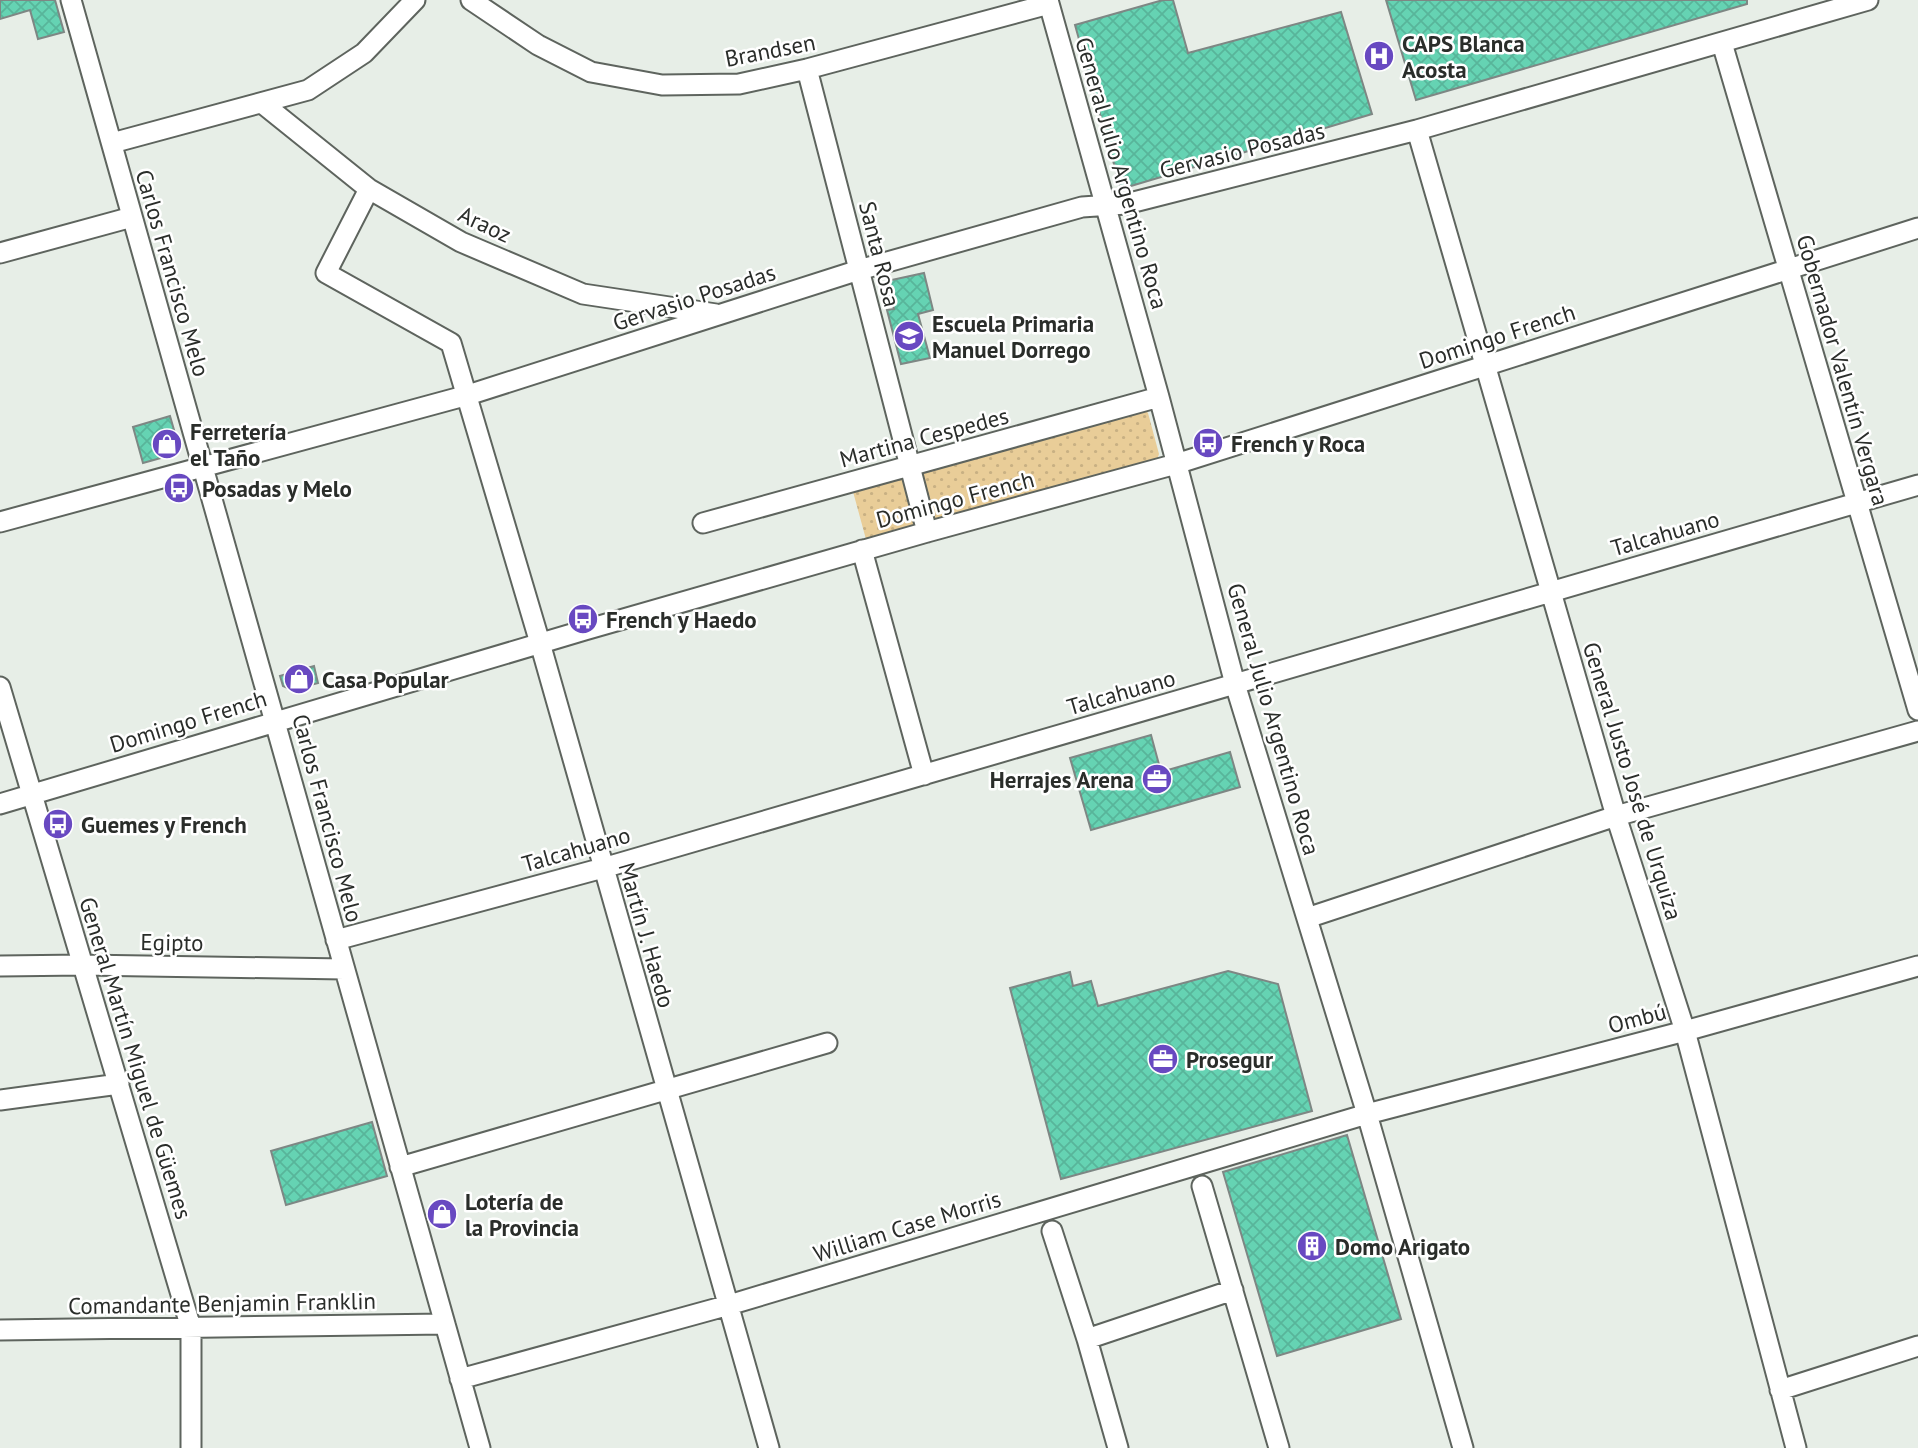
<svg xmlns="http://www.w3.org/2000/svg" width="1918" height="1448" viewBox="0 0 1918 1448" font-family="'PT Sans',sans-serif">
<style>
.park{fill:url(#park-dots)}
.building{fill:url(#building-cross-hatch);stroke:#7e8784;stroke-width:2}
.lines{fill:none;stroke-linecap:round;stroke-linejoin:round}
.minor-casing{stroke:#5e645e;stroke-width:23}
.minor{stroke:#fff;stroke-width:19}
.labels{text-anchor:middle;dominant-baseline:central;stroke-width:5;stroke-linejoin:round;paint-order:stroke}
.poi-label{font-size:23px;font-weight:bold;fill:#2a2d2a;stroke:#fff;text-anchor:start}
.street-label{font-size:23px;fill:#2a2d2a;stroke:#fff}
</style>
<defs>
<pattern id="park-dots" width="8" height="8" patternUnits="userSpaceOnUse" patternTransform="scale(1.75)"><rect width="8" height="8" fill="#e9cd98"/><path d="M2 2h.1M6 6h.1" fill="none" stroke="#c8b083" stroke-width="1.8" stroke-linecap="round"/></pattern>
<pattern id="building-cross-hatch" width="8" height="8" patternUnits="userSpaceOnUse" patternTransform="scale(1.75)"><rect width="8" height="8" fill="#65d3b3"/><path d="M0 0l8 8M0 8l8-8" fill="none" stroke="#58b59a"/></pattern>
</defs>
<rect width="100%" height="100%" fill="#e7eee7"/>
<path class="park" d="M1142,406L1148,413L1159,454L1157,460L935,523L929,519L918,475L923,469Z
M906,476L919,523L915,529L867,543L852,488Z"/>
<path class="building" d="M0,0H55L64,32L38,39L30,10L0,19Z
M1163,0H1173L1188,53L1341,12L1372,114L1121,189L1075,25Z
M1386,0H1747V4L1416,100Z
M924,273L933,310L918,314L930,358L901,364L887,310L894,309L887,281Z
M170,416L178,444L172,455L143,463L133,427Z
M314,666L318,683L292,690L283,686L280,676Z
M1151,735L1161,772L1230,752L1240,787L1091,830L1070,758Z
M1228,971L1278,984L1312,1111L1061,1179L1010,988L1070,972L1073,986L1091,981L1098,1006Z
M372,1122L387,1176L286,1205L271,1151Z
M1347,1135L1401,1319L1277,1356L1223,1172Z"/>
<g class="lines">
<g class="minor-casing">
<path id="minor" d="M71,0L480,1448
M471,0L538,45L591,72L662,85L739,84L807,69L1049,4
M1048,0L1159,397L1235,684L1367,1114L1463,1448
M1722,43L1918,710
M807,69L927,532
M262,103L369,189L461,242L583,294L716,314
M1417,130L1616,816L1685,1031L1796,1448
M112,143L308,90L364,53L415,0
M369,189L326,273L451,343L540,643L769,1448
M0,253L132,217
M0,522L468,395L859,270L1082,207L1126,204L1417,130L1868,0
M703,523L1159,397
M862,550L924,775
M0,687L191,1328V1448
M0,804L585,630L927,532L1176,464L1918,228
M1307,918L1616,816L1918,731
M336,940L603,868L1918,485
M0,966L83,965L344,969
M0,1100L119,1084
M400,1167L827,1043
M1202,1186L1279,1448
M1052,1231L1087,1339
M0,1330L445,1324
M460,1379L729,1305L1367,1114L1685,1031L1918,966
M1780,1390L1918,1346
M1118,1448L1087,1339L1233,1290"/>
</g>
<use href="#minor" class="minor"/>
</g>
<defs>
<g id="hospital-disc" transform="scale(1.575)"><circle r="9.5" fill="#6849c1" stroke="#fff"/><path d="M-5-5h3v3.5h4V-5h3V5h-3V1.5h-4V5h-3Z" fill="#fff"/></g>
<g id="school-disc" transform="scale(1.575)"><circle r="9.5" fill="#6849c1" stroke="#fff"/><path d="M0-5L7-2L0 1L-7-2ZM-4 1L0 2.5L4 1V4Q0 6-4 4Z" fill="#fff"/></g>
<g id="bus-disc" transform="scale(1.575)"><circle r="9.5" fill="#6849c1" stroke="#fff"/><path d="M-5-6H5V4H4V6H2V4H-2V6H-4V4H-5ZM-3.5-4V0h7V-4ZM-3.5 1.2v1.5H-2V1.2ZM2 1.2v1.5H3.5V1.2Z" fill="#fff"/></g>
<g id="shop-disc" transform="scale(1.575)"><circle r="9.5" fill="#6849c1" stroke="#fff"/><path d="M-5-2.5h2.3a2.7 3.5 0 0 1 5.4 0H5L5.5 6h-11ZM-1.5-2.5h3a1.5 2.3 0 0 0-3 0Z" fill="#fff"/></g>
<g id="office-disc" transform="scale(1.575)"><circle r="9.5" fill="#6849c1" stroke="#fff"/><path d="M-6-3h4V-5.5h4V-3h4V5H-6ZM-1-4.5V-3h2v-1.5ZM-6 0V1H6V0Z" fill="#fff"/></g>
<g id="building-disc" transform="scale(1.575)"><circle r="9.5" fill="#6849c1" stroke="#fff"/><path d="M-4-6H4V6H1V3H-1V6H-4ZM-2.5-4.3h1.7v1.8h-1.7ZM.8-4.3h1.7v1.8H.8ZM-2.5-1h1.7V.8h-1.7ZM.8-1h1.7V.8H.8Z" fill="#fff"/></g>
</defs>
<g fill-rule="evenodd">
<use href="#hospital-disc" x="1379" y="56"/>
<use href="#school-disc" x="909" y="336"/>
<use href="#bus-disc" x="1208" y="443"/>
<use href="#shop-disc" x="167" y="444"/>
<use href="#bus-disc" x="179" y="488"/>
<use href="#bus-disc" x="583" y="619"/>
<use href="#shop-disc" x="299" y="679"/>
<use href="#office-disc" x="1157" y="779"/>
<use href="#bus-disc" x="58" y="824"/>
<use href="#office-disc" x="1163" y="1059"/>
<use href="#shop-disc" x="442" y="1214"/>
<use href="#building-disc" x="1312" y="1246"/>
</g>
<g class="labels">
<g class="poi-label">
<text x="1402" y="43">CAPS Blanca<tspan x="1402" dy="26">Acosta</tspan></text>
<text x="932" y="323">Escuela Primaria<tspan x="932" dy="26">Manuel Dorrego</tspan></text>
<text x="190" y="431">Ferretería<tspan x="190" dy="26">el Taño</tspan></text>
<text x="1231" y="443">French y Roca</text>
<text x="202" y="488">Posadas y Melo</text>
<text x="606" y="619">French y Haedo</text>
<text x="322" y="679">Casa Popular</text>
<text x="1134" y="779" text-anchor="end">Herrajes Arena</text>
<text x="81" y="824">Guemes y French</text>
<text x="1186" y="1059">Prosegur</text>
<text x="465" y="1201">Lotería de<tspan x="465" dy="26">la Provincia</tspan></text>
<text x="1335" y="1246">Domo Arigato</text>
</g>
<g class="street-label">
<text transform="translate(770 50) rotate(-11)">Brandsen</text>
<text transform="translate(1242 150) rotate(-14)">Gervasio Posadas</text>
<text transform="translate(1122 173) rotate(74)">General Julio Argentino Roca</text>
<text transform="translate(485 224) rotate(25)">Araoz</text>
<text transform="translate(880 254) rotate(76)">Santa Rosa</text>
<text transform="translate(173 273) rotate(74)">Carlos Francisco Melo</text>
<text transform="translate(694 297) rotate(-18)">Gervasio Posadas</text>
<text transform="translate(1497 336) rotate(-18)">Domingo French</text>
<text transform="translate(1843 370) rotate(74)">Gobernador Valentín Vergara</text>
<text transform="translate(924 437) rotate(-15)">Martina Cespedes</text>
<text transform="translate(955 499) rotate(-15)">Domingo French</text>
<text transform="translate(1665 533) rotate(-16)">Talcahuano</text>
<text transform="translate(1121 692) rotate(-16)">Talcahuano</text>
<text transform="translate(1274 719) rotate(74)">General Julio Argentino Roca</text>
<text transform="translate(188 721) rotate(-17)">Domingo French</text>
<text transform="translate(1633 781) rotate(73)">General Justo José de Urquiza</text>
<text transform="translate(328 818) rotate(75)">Carlos Francisco Melo</text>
<text transform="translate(576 849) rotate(-16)">Talcahuano</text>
<text transform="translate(647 935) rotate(74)">Martín J. Haedo</text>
<text transform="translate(172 942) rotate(1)">Egipto</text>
<text transform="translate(1637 1018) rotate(-15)">Ombú</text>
<text transform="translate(136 1058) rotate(73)">General Martín Miguel de Güemes</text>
<text transform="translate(907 1226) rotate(-17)">William Case Morris</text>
<text transform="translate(222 1303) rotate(-1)">Comandante Benjamin Franklin</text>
</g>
</g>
</svg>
